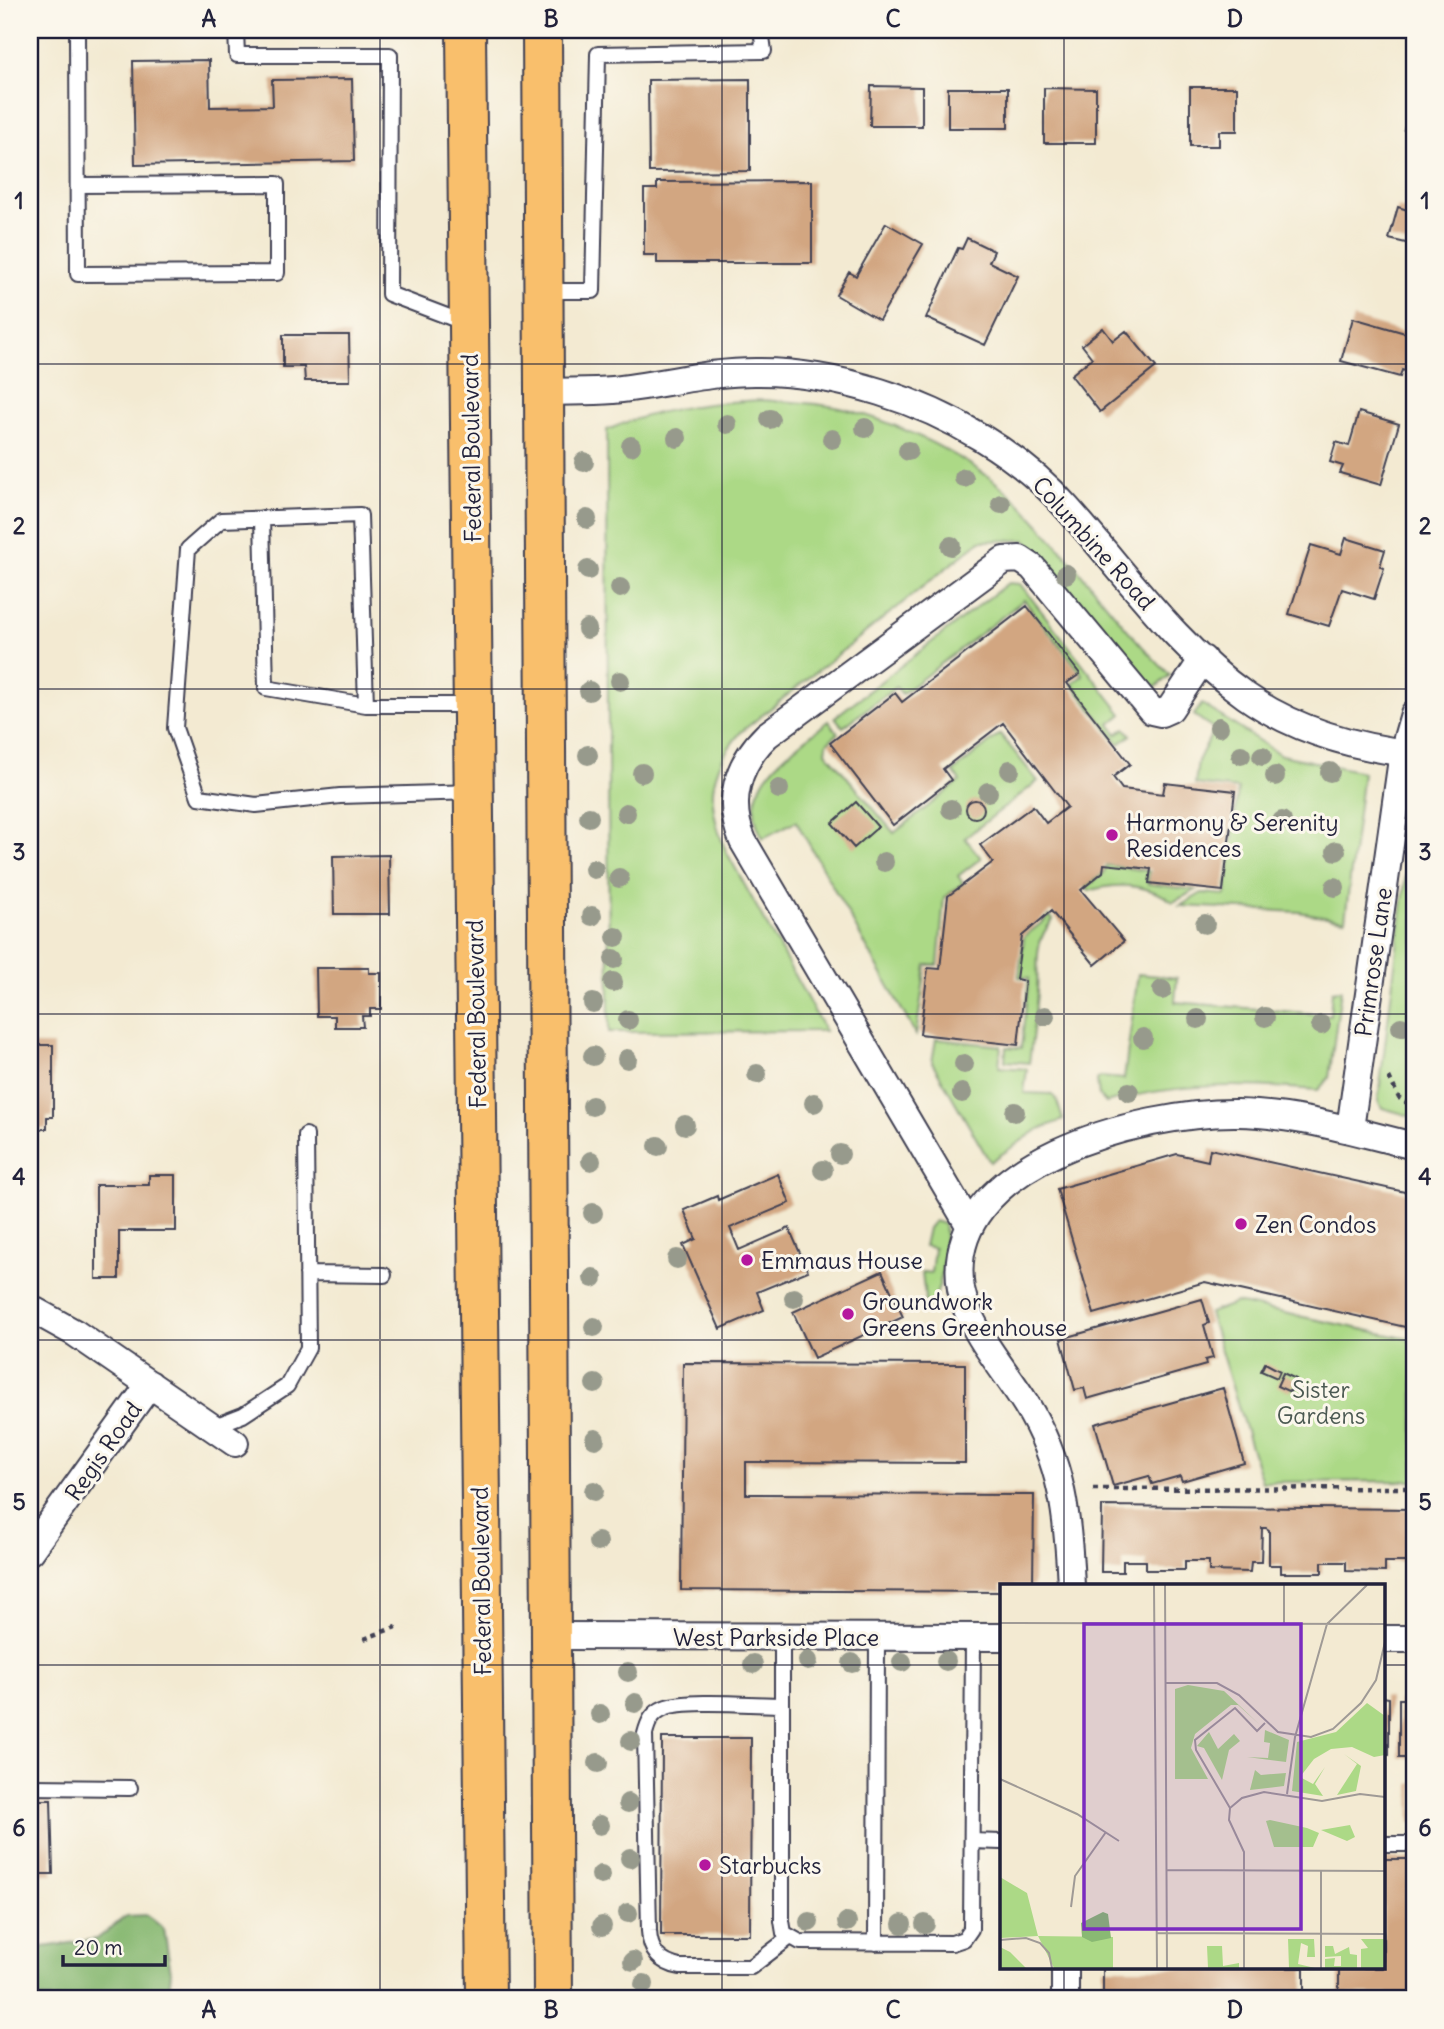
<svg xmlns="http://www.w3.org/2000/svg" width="1444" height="2029" viewBox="0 0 1444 2029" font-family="Delius,sans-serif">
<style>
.green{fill:#acd986;stroke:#677e60;stroke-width:2}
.forest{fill:#89b973;stroke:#566e57;stroke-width:2}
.building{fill:#d2a681}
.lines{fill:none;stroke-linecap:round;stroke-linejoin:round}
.lane-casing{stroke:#414052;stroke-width:18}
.street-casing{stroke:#414052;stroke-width:30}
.primary-casing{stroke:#414052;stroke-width:42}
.path{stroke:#414052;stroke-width:4.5;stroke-dasharray:5 5;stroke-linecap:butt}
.lane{stroke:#fff;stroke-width:14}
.street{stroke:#fff;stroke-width:26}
.primary{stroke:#f9bf6c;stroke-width:38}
.tree{fill:#979a8c}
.grid{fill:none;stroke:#22223b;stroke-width:2;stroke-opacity:0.55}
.poi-dot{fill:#b5179e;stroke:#fbf7ec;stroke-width:2.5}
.labels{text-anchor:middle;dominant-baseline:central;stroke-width:6;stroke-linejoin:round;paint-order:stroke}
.street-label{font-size:23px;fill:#22223b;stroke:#fbf7ec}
.poi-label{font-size:23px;fill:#22223b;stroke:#fbf7ec;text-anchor:start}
.park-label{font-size:23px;fill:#4b5952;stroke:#fbf7ec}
.inset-road{fill:none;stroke:#9f9a96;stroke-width:2}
.view{fill:#7b2cbf;fill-opacity:0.15;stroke:#7b2cbf;stroke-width:3.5}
.inset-edge{fill:none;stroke:#22223b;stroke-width:3.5}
.neatline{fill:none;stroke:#22223b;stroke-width:2.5}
.grid-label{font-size:23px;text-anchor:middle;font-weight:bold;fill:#22223b}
</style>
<rect width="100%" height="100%" fill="#fbf7ec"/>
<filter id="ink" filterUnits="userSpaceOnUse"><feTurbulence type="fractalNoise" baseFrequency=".0143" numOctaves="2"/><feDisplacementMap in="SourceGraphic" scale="14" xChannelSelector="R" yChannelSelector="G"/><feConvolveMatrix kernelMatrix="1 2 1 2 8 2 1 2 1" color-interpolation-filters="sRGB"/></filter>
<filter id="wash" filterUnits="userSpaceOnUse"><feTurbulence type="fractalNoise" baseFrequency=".00686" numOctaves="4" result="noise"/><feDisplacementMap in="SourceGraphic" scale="28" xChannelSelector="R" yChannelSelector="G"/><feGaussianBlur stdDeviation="1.57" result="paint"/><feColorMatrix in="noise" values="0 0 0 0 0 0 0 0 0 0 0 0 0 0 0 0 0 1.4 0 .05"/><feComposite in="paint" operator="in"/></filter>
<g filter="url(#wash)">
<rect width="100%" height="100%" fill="#f3ead2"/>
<path class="green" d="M760,400C786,402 814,402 840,408C896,421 977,460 1018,502C1072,556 1114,621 1170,675L1156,687L1148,684L1026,540L980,541L741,732C707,771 706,804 726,851L825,1031L609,1032L607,430C657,408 706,403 760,400Z
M1008,583L1020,584L1122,714L1110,724L1117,734L1125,728L1131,735L1119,744L1072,684L1083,675L1024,600L902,694L896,687L843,727L835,717Z
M1202,704L1281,755L1363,772L1345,920L1299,912L1180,906L1202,893L1226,895L1238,789L1195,784L1198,761L1214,729L1194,715Z
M829,721L838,733L827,743L826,752L894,833L960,781L953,772L1000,734L1038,781L965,838L981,858L958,876L963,883L944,898L938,965H926L916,1035L796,821L763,838C732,785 794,749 829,721Z
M1414,811V1117L1382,1108L1378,1101Z
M1106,865L1149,871L1148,884L1196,890L1173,902C1147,884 1119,882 1089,891L1086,887L1104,873Z
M1050,916L1053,920C1032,943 1039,964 1037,992C1035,1016 1032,1040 1029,1063L1005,1061L1006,1047L1021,1048L1029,978L1019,977L1024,937Z
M1138,974L1177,978L1175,1002L1330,1015L1332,991L1341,990L1329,1078L1318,1090C1246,1084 1176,1082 1106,1103L1099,1095L1097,1080L1100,1077L1124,1079Z
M936,1039L1001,1046L999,1067L1027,1069L1024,1093L1050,1094L1056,1098L1063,1120L1039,1129L990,1162L932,1062Z
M934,1221L944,1224C947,1240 943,1300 926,1308L922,1272L931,1273L934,1248L924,1246L928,1228Z
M1236,1303L1414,1340V1481L1262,1482L1209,1313Z"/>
<path class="forest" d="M147,1915L164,1929L171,1972L168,1999H30V1958L37,1948L97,1939L126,1916Z"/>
<g id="blocks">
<path class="building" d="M209,60L210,107L273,106L272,80L352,79L354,161L135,165L133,61Z
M750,79V171L649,172L648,80Z
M871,86L922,87V126H870Z
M1190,87H1237V131H1219V146H1190Z
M948,88H1008V128H948Z
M1044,88L1096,89V143H1044Z
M30,94H34V123H30Z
M1413,98H1414V133L1404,130Z
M812,181V263H657V255H644V189H657V182Z
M1398,207L1414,212V254L1408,253L1410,244L1389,239Z
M886,223L923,244L879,320L836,295L849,272L856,276Z
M967,238L994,251L989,262L1018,276L985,345L926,318L958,248L962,249Z
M1353,318L1412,335L1409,345L1414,346L1413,373L1402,370L1400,377L1341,361Z
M1103,328L1113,341L1126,331L1156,367L1100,412L1071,375L1092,358L1082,345Z
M283,335H349L350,381H305L304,367H283Z
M1359,412L1399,424L1381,485L1340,473L1343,466L1330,462L1336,442L1349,446Z
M1346,538L1385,550L1380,566L1384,568L1374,599L1342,589L1329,626L1289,614L1311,545L1341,554Z
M1027,606L1080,674L1067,683L1130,764L1113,777L1122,789L1163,794L1165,783L1235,791L1223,891L1149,883L1151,869L1104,864L1103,872L1081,890L1124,941L1095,965L1051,911L1022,936L1016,979L1025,981L1018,1045L920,1034L928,968L940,969L948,896L993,862L980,845L1033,806L1046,823L1067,807L1003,723L943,769L951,780L893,825L830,743L895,693L902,702Z
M966 809a9 9 0 1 1 18 0a9 9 0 1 1-18 0Z
M856,802L878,827L854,848L832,823Z
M389,855L390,914H334L333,856Z
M316,968H369V973H381V1009H370V1016H362L363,1027H335V1016H317Z
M31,1045H53V1117H47V1129H30Z
M1210,1149L1414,1194V1329L1205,1282L1094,1314L1057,1189L1177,1154L1208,1161Z
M778,1174L790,1203L730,1228L739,1250L789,1228L808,1271L757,1292L764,1310L720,1329L683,1245L696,1239L684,1210L717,1196L718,1200Z
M149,1175H176V1231H119V1279H96V1185H149Z
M882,1271L903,1317L814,1358L793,1312Z
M1202,1299L1209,1323L1204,1325L1213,1358L1205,1360L1206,1365L1087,1399L1084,1388L1075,1390L1061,1339Z
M683,1363L965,1364V1463L746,1462V1494L1034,1495L1033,1586H1001V1592L681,1590Z
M1265,1363L1280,1371L1277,1378L1261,1371Z
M1283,1373L1296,1379L1290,1392L1277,1386Z
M1223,1388L1244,1463L1182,1481L1180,1476L1152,1484L1149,1476L1113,1486L1095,1424Z
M1102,1506L1414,1509V1573H1408L1409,1562H1385V1572L1346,1571V1562H1322V1573H1281V1565H1269V1530L1266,1528H1262L1261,1562H1251L1250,1572L1209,1571V1561H1185V1570H1146V1561H1123V1572H1101Z
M1383,1697L1389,1698V1755H1383Z
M1399,1699H1414V1758H1399Z
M662,1738H751L750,1935H661Z
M1410,1783H1414V1823H1411Z
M30,1800H51L53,1874H30Z
M1383,1859H1414V1994H1339V1968H1383Z
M1103,1968H1304V1994H1103Z"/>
</g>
</g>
<g filter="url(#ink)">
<use href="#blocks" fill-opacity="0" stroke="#414052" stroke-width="2"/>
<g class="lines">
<g class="lane-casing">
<path id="lane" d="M77,30L78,274L277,273V184L78,185
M236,30L237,55H390L389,294L465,323
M545,291H593L598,54L764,51L761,30
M262,518L266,688L366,705H471
M366,705L360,515L221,520L188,549L175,728L199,797L256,805L340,796L474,792
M307,1274L384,1275
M212,1427L243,1415L287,1386L308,1348L306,1135
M782,1637V1921L784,1933L800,1942L952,1943L964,1939L971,1929L973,1637
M782,1705C756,1705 685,1699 664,1708C652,1713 648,1722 645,1734L649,1931C650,1952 660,1963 680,1967H751L789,1938
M30,1787L130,1788
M972,1841L1001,1842
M1383,1844H1414
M876,1943L877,1637"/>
</g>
<g class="street-casing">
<path id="street" d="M544,392C567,391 590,392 613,390C662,385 710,371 760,372C800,372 841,380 880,392C948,413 1020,454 1067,508C1124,571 1175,646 1246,696C1296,731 1354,747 1414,754
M1350,1129L1403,752L1414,714
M969,1225L743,841C726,802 737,764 767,735L1004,560L1020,559L1032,567L1152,711L1161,713L1170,709L1203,659
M30,1308L75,1333L235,1443
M30,1551L150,1384
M1071,1586C1068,1517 1063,1464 1026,1404C1004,1368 969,1331 961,1289C940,1161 1144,1112 1237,1113C1298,1114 1356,1132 1414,1146
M551,1636L1001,1637
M1383,1639H1414
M1065,1999V1968"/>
</g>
<g class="primary-casing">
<path id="primary" d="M466,30L486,1999
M542,30L553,1999"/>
</g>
<path class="path" d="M1389,1077L1399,1098L1414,1107
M1093,1489L1414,1488
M364,1639L401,1625"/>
<use href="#lane" class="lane"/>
<use href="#street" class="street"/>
<use href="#primary" class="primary"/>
</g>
<g class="tree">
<circle cx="770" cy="419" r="10"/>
<circle cx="727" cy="424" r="10"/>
<circle cx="865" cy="428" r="10"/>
<circle cx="677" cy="438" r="10"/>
<circle cx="832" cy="439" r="10"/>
<circle cx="631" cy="446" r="10"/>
<circle cx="908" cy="451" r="10"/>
<circle cx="584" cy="462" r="10"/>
<circle cx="964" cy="478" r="10"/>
<circle cx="1001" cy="504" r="10"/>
<circle cx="587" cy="519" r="10"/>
<circle cx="951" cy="546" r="10"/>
<circle cx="588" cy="570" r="10"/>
<circle cx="1066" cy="574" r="10"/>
<circle cx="620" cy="588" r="10"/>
<circle cx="587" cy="629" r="10"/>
<circle cx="620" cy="681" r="10"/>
<circle cx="589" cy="691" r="10"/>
<circle cx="1219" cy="727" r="10"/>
<circle cx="588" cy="755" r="10"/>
<circle cx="1241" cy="755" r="10"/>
<circle cx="1262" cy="756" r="10"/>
<circle cx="1010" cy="770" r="10"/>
<circle cx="1330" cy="772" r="10"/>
<circle cx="642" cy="773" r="10"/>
<circle cx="1275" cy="776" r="10"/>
<circle cx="779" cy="789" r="10"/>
<circle cx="988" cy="792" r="10"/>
<circle cx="951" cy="809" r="10"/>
<circle cx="626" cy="813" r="10"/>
<circle cx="589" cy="817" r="10"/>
<circle cx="1282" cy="821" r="10"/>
<circle cx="1336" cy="851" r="10"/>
<circle cx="884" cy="862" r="10"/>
<circle cx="594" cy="869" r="10"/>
<circle cx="619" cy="878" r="10"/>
<circle cx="1335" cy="887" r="10"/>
<circle cx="592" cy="916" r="10"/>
<circle cx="1205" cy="924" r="10"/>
<circle cx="616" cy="937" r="10"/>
<circle cx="614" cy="959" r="10"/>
<circle cx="613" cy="982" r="10"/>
<circle cx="1162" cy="990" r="10"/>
<circle cx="593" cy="1003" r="10"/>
<circle cx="1045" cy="1016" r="10"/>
<circle cx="1265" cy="1017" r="10"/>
<circle cx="1198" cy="1019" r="10"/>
<circle cx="628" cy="1020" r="10"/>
<circle cx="1321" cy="1025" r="10"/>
<circle cx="1401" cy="1027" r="10"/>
<circle cx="1143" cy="1038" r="10"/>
<circle cx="593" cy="1056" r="10"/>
<circle cx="627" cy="1059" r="10"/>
<circle cx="964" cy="1064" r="10"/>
<circle cx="757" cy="1074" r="10"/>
<circle cx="1129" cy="1092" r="10"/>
<circle cx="962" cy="1093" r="10"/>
<circle cx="814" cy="1103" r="10"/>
<circle cx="592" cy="1106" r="10"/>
<circle cx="1015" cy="1112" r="10"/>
<circle cx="685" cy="1125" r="10"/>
<circle cx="658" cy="1146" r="10"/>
<circle cx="840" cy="1154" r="10"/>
<circle cx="591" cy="1161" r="10"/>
<circle cx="823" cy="1170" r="10"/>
<circle cx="593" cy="1213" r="10"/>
<circle cx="677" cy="1259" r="10"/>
<circle cx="593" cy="1278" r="10"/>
<circle cx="794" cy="1298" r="10"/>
<circle cx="594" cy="1327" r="10"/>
<circle cx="595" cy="1384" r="10"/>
<circle cx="595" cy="1439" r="10"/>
<circle cx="594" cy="1491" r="10"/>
<circle cx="598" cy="1542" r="10"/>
<circle cx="808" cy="1661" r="10"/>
<circle cx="946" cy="1661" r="10"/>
<circle cx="902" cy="1662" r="10"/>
<circle cx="852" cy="1663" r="10"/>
<circle cx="753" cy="1664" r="10"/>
<circle cx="628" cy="1672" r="10"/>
<circle cx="635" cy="1703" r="10"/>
<circle cx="600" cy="1714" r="10"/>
<circle cx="631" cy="1741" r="10"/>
<circle cx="598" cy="1763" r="10"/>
<circle cx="628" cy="1803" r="10"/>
<circle cx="600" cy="1825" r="10"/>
<circle cx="630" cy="1858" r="10"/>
<circle cx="601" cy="1875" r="10"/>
<circle cx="628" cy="1913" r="10"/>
<circle cx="809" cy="1922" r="10"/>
<circle cx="847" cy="1922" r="10"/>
<circle cx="902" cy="1924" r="10"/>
<circle cx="925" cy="1924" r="10"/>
<circle cx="602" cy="1926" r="10"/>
<circle cx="633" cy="1961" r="10"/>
<circle cx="644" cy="1984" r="10"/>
</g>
</g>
<path class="grid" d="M380,30V1999M722,30V1999M1064,30V1586M30,364H1414M30,689H1414M30,1014H1414M30,1340H1414M30,1665H1001M1383,1665H1414M1064,1968V1999"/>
<g class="poi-dot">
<circle cx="1112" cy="835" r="7"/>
<circle cx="1241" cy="1224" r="7"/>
<circle cx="747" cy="1260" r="7"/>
<circle cx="848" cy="1314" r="7"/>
<circle cx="705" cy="1865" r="7"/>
</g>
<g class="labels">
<g class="street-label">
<text transform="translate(471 448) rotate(-91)">Federal Boulevard</text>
<text transform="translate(1094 543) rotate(48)">Columbine Road</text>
<text transform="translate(1373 962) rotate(-82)">Primrose Lane</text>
<text transform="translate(476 1014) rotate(-91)">Federal Boulevard</text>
<text transform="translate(103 1451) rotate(-55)">Regis Road</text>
<text transform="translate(481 1581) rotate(-91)">Federal Boulevard</text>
<text x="776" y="1637">West Parkside Place</text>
</g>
<g class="poi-label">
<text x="1126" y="822">Harmony &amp; Serenity<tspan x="1126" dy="26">Residences</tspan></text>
<text x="1255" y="1224">Zen Condos</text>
<text x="761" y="1260">Emmaus House</text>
<text x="862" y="1301">Groundwork<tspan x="862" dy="26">Greens Greenhouse</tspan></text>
<text x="719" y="1865">Starbucks</text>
</g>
<g class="park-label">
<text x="1321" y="1389">Sister<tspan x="1321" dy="26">Gardens</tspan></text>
</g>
</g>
<g transform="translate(1000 1584)">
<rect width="385" height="385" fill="#f3ead2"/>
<path d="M188,101L224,107L260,141L238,121H231L195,150L191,164L208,195H175V105ZM367,119L385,132V171L374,173L352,163L331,165L314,175L300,193L313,200L325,183L315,200L323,212L292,207L297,158L336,148ZM265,146L289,156L286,178L247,173L268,174L270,159L264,158ZM209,148L218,165L234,150L240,157L229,166L222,196L204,164L197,162ZM344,170L361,182L356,207L337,211L357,180ZM255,186L261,191L286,189L284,202L250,206ZM270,236L307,244L319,249L313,263H274L266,237ZM350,241L355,253L347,257L321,246ZM0,293L27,309L38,352L0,354ZM38,352L113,353V384H54ZM288,355H314L315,373H307L308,362L301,359L298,380L315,384H289ZM361,355H385V384H361V365L368,364ZM207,362H222L223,382L239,379V384H208ZM325,362H333L335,370L349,363L350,370L357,371V384H325V375L335,374L334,382H341V372L325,373ZM0,363L10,368L26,384H0Z" fill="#acd986"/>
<path d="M103,328L108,330L111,354L92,358L82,353L81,339Z" fill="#89b973"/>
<path class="inset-road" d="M154,1L157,384M165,1L167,384M0,39L385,40M284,40V1M166,99H217L239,111L278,148L311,153L333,145L361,119L376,96L385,58M0,195L77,230L119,257M287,210L295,153L327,40L367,1M230,224L196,166L195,156L235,124L257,147L265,139M230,224L229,236L244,268V384M230,224L242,214L264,208L322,217L360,210L385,213M167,286L385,287M71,323L75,292L106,248M157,349L385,350M0,356L26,354L40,359L49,369L52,384M321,384V287"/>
<path class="view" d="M84,40H301V345H84Z"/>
<rect width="385" height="385" class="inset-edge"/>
</g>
<rect width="1444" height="2029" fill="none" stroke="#fbf7ec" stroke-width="77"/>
<path d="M63 1955v10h102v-10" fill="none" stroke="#22223b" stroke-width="3.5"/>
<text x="74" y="1955" font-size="21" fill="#22223b" stroke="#fbf7ec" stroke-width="5" paint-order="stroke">20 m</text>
<rect x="38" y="38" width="1368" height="1952" class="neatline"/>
<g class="grid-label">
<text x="209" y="27">A</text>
<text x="551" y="27">B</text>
<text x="893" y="27">C</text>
<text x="1235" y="27">D</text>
<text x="19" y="209">1</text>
<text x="1425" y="209">1</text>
<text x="19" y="534">2</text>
<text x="1425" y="534">2</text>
<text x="19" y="860">3</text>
<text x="1425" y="860">3</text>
<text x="19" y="1185">4</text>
<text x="1425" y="1185">4</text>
<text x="19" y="1510">5</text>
<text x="1425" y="1510">5</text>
<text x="19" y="1836">6</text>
<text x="1425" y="1836">6</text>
<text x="209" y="2018">A</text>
<text x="551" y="2018">B</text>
<text x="893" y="2018">C</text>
<text x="1235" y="2018">D</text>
</g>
</svg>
